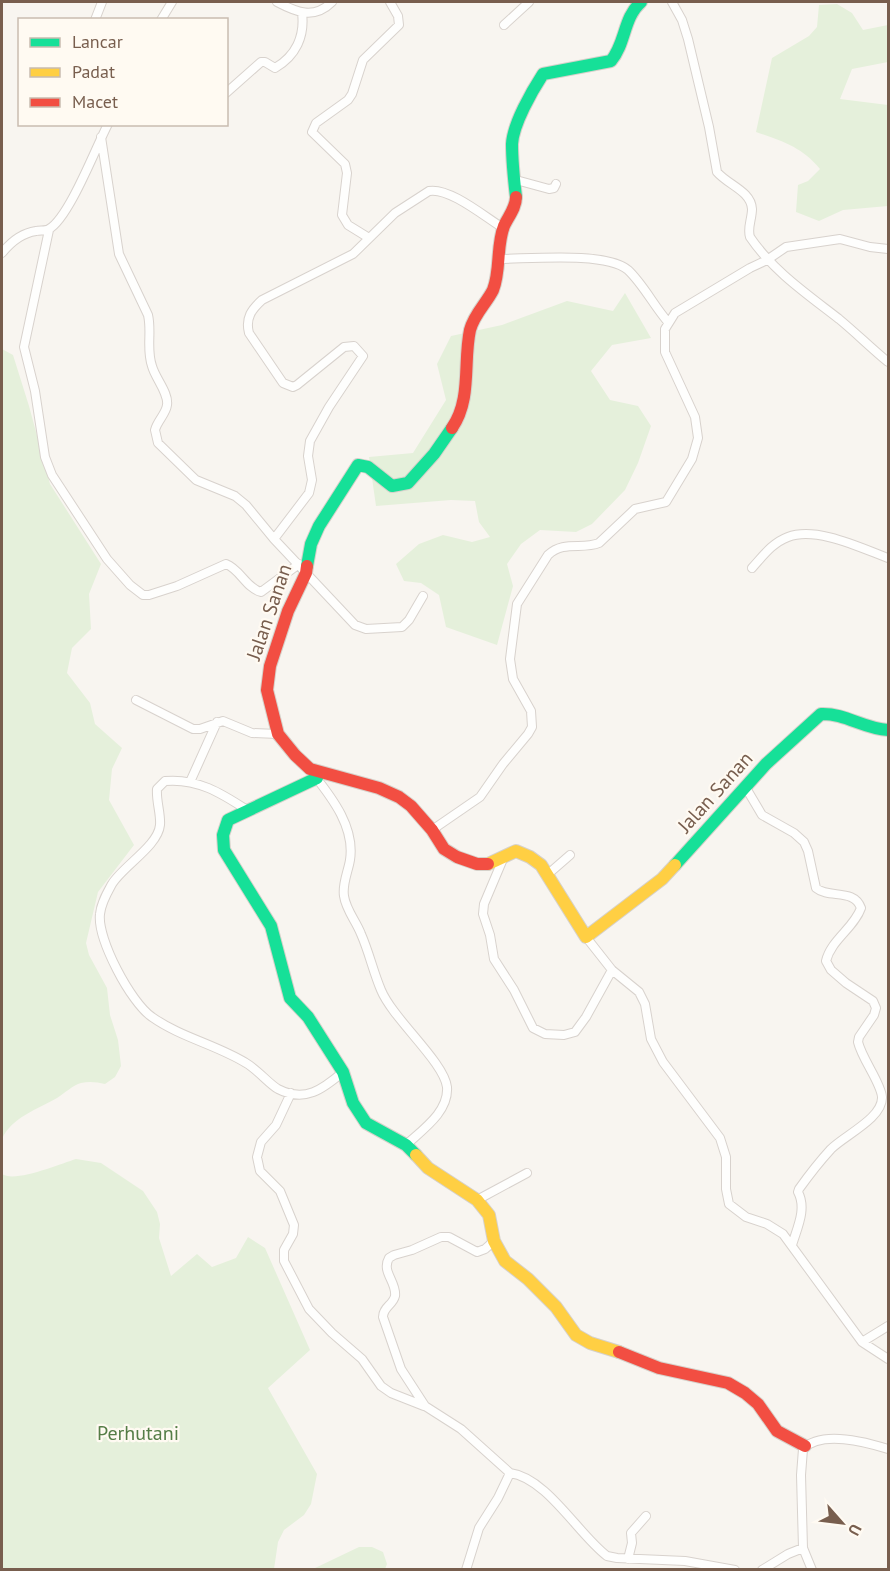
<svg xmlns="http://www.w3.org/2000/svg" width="890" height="1571" viewBox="0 0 890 1571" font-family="'PT Sans',sans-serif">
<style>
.green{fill:#e5f0db}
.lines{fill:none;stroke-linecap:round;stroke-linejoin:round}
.street-casing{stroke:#d8d2cd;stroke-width:10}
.fast-casing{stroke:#d6d1ca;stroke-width:14}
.slow-casing{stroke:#d6d1ca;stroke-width:14}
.jam-casing{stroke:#d6d1ca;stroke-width:14}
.street{stroke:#fefefd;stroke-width:8}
.fast{stroke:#16e098;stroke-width:12}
.slow{stroke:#ffcf43;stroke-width:12}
.jam{stroke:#f24e42;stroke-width:12}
.labels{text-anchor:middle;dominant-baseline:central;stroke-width:4.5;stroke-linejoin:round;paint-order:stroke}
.street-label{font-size:20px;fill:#785e4e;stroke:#fffaf2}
.park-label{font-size:20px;fill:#557d46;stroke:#fffaf2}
</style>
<rect width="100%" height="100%" fill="#f8f5f0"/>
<path class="green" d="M837,4L852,13L863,30L888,25V62L852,69L840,99L888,105V206L843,210L819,221L796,212L798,185L808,181L820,169C802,147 782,141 756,132L772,58L809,36L817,27L819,5Z
M625,293L651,338L612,345L591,371L610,400L638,406L651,426L638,463L625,490L592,524L576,532L540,530L521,544L507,564L513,586L497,645L446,627L439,595L421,583L404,581L396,564L419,544L443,535L472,542L490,537L479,522L475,501L451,500L376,506L369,457L413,453L446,400L437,364L451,336L502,325L567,301L613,311Z
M2,349L13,355L29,406L50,484L101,564L89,594L91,629L72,648L67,673L90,703L95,724L122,748L112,769L109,800L134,845L98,892L86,943L89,955L107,988L110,1015L118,1040L121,1066L115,1077L105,1084C97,1082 89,1081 81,1083C73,1085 65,1093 57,1098C38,1109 12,1117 2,1139Z
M76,1159L101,1163L143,1191L157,1212L160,1224L159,1238L171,1276L197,1254L212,1267L236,1258L248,1237L265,1248L310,1350L268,1388L317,1474L311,1504L304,1515L284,1530L278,1542L274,1569H2V1174C15,1183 60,1164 76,1159Z
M359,1547H372L383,1552L387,1564L385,1569H313Z"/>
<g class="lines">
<g class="street-casing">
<path id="street" d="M277,2C296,12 314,20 332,2
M672,2L682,20L688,39L709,127L717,172C728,185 751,191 752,209C752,219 747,228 750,237C773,271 807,294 839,319C856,333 871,348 888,362
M95,20L102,2
M161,20L172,2
M504,25L529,2
M226,93L261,62H265L275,68C296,56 305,36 302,13
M101,137L119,254L148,315C152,332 146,349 152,366C155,378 169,393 167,405C166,414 157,421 155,430L158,443L196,480L235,496L246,505L274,539L355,625L366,629L402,627L409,620L423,596
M516,180L549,189L554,188L556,184
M49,230L24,347L35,391L45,457L52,475L107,559L130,585L143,595H149L177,586L226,564C240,569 246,588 261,592L299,564
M369,238L348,225L342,215L347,173L345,164L312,132L316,123L348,100L352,94L363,60L399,25L398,16L390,2
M2,253C10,243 22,233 36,231C40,230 46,231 49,229C69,218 96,147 108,124
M498,259C528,259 606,251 628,270C643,284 654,306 668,322
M274,539L309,493L312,480L308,456L310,441L329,407L363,356L354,346L344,347L297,385L293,387L283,383L249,333C245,318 252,309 262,300L353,254L395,213L429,191C449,187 485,217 503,228
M752,568C763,556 772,543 788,537C816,526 861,548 888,558
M136,700L193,729H200L223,721L252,733L278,734
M314,775C333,799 355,828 350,860C348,872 342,884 344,896C346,910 356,921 361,934C369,952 373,971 381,990C393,1019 444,1062 447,1087C449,1112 422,1130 406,1145
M190,782L217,722
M746,788L762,815L794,833L804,842L808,851L816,888C829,899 854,888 861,908C854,928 831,940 826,961L831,970L846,983L873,1001L876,1008L874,1015L859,1037L858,1042C862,1059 881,1083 882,1097C883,1118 845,1135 831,1149C820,1161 809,1175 799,1189L798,1192C807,1209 797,1228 792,1245
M247,810C221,793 197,778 165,781L157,789C156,801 161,814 160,825C158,846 123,866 112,884C107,893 101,903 100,914C97,939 131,1003 152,1017C180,1037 217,1045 246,1063C258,1070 269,1084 278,1089C305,1103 323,1089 343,1072
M432,830L480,797L503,764L528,734L532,727L531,711L513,679L510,659L517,604L548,555C564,540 582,550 599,543L635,509L666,502L692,459L698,438L695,417L665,352V329L675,313L750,268L767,260L786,247L840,239L870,247L888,249
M503,859L484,904L483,914L490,935L494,959L514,990L533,1028L545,1034L564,1035L575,1032L586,1017L612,970
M547,875L570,855
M586,937L612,970L639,992L645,1004L651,1039L663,1062L720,1138L726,1157V1189L729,1204L746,1217L767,1224L783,1234L862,1342L888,1359
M291,1093L276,1125L261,1142L257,1157L260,1171L280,1191L294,1225L293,1234L284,1250V1261L309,1309L332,1333L362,1359L381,1386L391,1393L424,1406
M477,1200L527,1173
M494,1241L485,1249L477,1252L449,1237H441L412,1250L394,1255L389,1258C381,1272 397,1282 395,1296C393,1305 383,1307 383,1317L401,1369L425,1406L461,1429L510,1473C547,1478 578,1534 607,1556L617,1558L685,1561L735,1570
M862,1342L888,1326
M628,1559L632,1543L631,1533L646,1516
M466,1570L479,1528L498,1498L510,1473
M762,1570L788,1554L803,1548
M812,1570L803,1548L801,1475L803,1449C821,1430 866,1442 888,1449"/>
</g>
<g class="fast-casing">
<path id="fast" d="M516,197C514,180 512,162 512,144C513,124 532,91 543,74L611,61C626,43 623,18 641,2
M307,566L311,544L319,526L358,465L368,467L392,486L408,483L434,454L452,428
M317,778L228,820L223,835L224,850L271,926L290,998L308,1017L343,1072L353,1103L366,1123L406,1145L416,1155
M675,865L766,764L821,714C845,713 864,729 888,730"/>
</g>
<g class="slow-casing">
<path id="slow" d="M488,864L516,851L530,857L541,865L586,937L662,879L675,865
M416,1155L428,1168L477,1200L489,1215L494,1241L505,1261L528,1279L556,1307L576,1335L590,1343L619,1352"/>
</g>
<g class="jam-casing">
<path id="jam" d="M452,428C472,399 463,362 470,330C474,314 486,304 493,290C501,270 496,246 504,226C508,217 516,208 516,197
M307,566L306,573L288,611L270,666L267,690L278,734L295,755L310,769L379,788L399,797L411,806L432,830L444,849L457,857L477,864H488
M619,1352L659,1368L728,1383L745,1393L758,1404L777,1431L805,1446"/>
</g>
<use href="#street" class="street"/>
<use href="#fast" class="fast"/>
<use href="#slow" class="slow"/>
<use href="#jam" class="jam"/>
</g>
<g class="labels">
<g class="street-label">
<text transform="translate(269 612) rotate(-71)">Jalan Sanan</text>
<text transform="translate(715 792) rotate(-48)">Jalan Sanan</text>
</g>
<g class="park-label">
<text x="138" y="1433">Perhutani</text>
</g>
</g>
<rect width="890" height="1571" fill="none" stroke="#785e4e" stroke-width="6"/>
<rect x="18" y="18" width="210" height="108" fill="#fffaf2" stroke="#c9bcb0" stroke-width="1.5"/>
<rect x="30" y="38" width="30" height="9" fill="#16e098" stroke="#c9bcb0" stroke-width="1.5"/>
<text x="72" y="48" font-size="18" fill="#785e4e">Lancar</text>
<rect x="30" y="68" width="30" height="9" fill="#ffcf43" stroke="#c9bcb0" stroke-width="1.5"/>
<text x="72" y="78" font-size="18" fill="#785e4e">Padat</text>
<rect x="30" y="98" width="30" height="9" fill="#f24e42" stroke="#c9bcb0" stroke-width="1.5"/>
<text x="72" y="108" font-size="18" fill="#785e4e">Macet</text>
<g transform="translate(842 1523) rotate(118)" stroke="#fffaf2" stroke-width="4.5" paint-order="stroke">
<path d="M0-4.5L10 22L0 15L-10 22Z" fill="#785e4e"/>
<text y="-9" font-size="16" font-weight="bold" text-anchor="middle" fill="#785e4e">U</text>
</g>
</svg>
